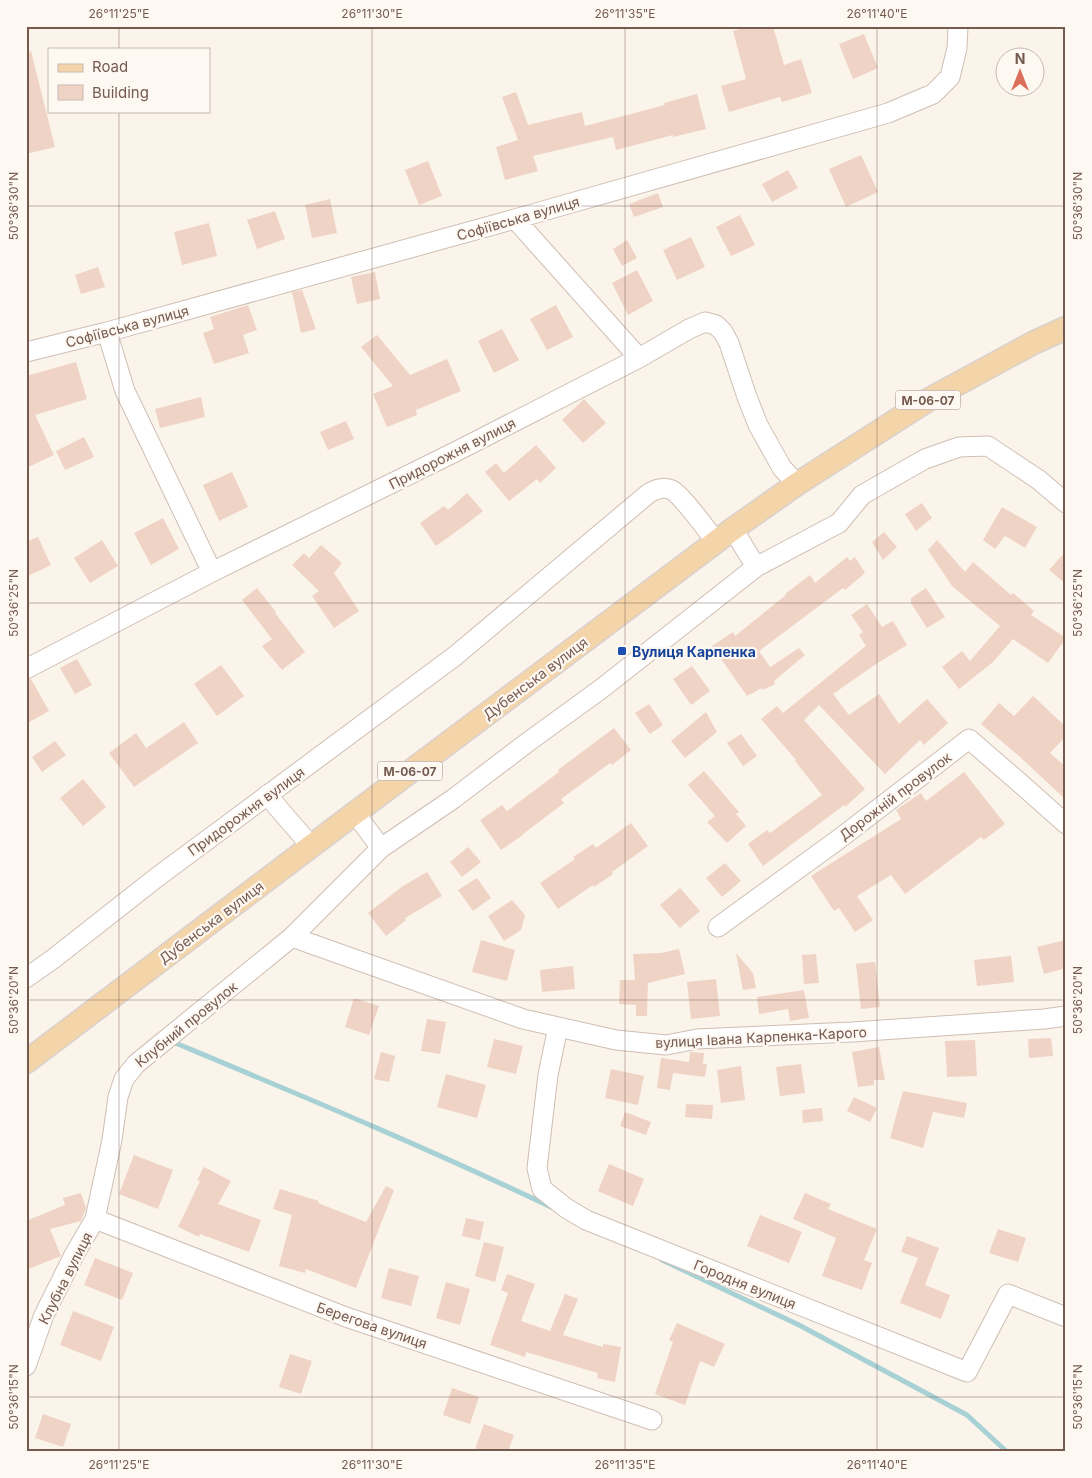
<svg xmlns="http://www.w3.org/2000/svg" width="1092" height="1478" viewBox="0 0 1092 1478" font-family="Inter,sans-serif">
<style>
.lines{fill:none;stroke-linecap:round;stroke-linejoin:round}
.stream{stroke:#a7d1d5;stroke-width:5}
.building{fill:#efd3c5}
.minor-casing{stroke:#cfbeb3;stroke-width:21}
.major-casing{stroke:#d8d1ce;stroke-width:25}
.minor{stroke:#fff;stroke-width:19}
.major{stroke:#f4d4a9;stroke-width:22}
.ticks{fill:none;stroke:#755a4f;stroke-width:1;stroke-opacity:0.45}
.transit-dot{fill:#1a4fb4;stroke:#fef8f2;stroke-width:2}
.labels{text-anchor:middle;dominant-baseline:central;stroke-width:4.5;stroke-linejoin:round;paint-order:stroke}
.shield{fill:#fef8f2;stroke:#9e8980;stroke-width:1}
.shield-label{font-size:12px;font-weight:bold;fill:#755a4f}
.street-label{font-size:14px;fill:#755a4f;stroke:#fef8f2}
.transit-label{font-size:14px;font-weight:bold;fill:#164399;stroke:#fef8f2;text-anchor:start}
.neatline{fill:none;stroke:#755a4f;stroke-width:2}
.ticks-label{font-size:12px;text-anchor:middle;fill:#755a4f}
</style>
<rect width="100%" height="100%" fill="#fbf4eb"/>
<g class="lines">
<path class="stream" d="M173,1042C300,1095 428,1148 553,1208
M662,1260L799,1325L967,1415L1007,1452"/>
</g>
<path class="building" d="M751,26H773L784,65L801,59L812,93L782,102L780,97L729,112L721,86L746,79L733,31Z
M864,34L878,68L853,79L839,44Z
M31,51L55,147L26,154V52Z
M516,92L528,125L582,112L585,126L665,105L664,103L697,94L706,129L673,137V135L616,150L613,137L533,156L538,171L505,180L496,147L518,140L502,97Z
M861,155L878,192L846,207L829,169Z
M428,161L442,196L419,205L405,170Z
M788,170L798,188L772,202L762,184Z
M658,193L663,207L634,217L629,204Z
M330,199L337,233L312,238L305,205Z
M275,211L285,239L257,249L247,220Z
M740,215L755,245L731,256L716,227Z
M209,223L217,256L182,265L174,232Z
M691,237L705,267L677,280L663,250Z
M627,240L637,258L622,266L613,249Z
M98,267L105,287L81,294L75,275Z
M637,270L653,301L628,315L612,283Z
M375,272L380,299L357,304L351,277Z
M302,290L316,329L301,333L292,292Z
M248,305L257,330L243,335L249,353L214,364L203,333L214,329L210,317Z
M556,305L573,337L547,350L530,319Z
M502,329L519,360L494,373L478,341Z
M377,335L410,375L447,359L461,391L416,410L417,415L387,427L373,394L393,386L361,347Z
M76,362L87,399L35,415L54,455L26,468V376Z
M201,397L205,417L160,428L155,409Z
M584,399L606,423L583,443L562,420Z
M346,421L354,439L328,450L320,432Z
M84,437L94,457L65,470L56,451Z
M536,445L556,468L540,483L537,479L509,501L485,472L496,463L504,473Z
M232,472L248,507L219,521L203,485Z
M467,493L483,511L468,523L436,546L420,523L444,506L448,510Z
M922,503L932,518L916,531L905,514Z
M1002,507L1037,527L1025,548L1005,536L995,549L983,540Z
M163,518L179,549L151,565L134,533Z
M884,532L897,547L883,560L872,542Z
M38,537L51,565L26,577V542Z
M102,540L118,566L90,583L74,558Z
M937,540L965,572L973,562L1011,595L1013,593L1034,611L1031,615L1066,638L1048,663L1013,639L993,662L959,689L942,667L962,651L970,661L1000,626L952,586L928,550Z
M321,545L342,563L334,573L359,611L334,628L312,596L319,591L292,565L304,553L309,558Z
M1066,551V584L1049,570Z
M847,557L850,561L855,557L865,573L845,590L843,588L759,651L770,667L799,648L805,655L774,681L775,684L763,690L762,688L747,696L712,646L733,632L735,636L786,595L785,594L810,575L815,583Z
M257,588L276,612L275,613L305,652L282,670L262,646L272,639L242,600Z
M926,588L945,617L927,628L911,603V598Z
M867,604L882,627L893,621L907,645L876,664L833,694L849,715L879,694L899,724L927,699L948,723L924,745L920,740L885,774L819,705L804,720L865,789L845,807L844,805L763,866L748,844L767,830L770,833L822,795L795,761L796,760L761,719L777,706L783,713L866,646L859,635L863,632L851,615Z
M77,659L92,685L75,694L60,668Z
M221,665L244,696L217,716L194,684Z
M692,666L710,691L691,705L673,679Z
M31,679L49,711L26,724V680Z
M1033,696L1066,727V736L1050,753L1066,767V800L1019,756L981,724L999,703L1014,716Z
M649,704L663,725L650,734L635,713Z
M706,712L717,732L685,758L671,741Z
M184,722L198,743L134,787L109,753L136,733L146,748Z
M614,728L631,750L612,765L610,763L561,799L564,803L523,834V835L501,850L480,820L502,805L507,811L559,772L558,770Z
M741,734L757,756L743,766L727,743Z
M55,741L66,755L42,772L32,757Z
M704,771L739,812L736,814L746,826L727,843L707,822L715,816L688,785Z
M964,772L1005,824L984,840L981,837L905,894L891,875L857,896L873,920L855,932L839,908L834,911L811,876L901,819L896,810L921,793L926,801Z
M83,779L106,807L83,826L60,798Z
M631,823L648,846L612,872L613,874L594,887L593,885L558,909L540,883L575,859L573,857L593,844L596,848Z
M468,847L481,862L462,877L450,862Z
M725,863L741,881L722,897L706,878Z
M427,872L442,896L405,918L406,920L386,936L368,913L403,886Z
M477,878L491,898L473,911L458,890Z
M680,888L700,911L680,928L660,905Z
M512,900L525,915L521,930L504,941L488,916Z
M481,940L515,950L507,981L472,972Z
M1066,940V968L1044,974L1037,947Z
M679,949L685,974L648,983L647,1016H636V1005L619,1004L620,980H635L633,954L661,953Z
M736,953L753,973L756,988L743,990Z
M816,954L819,983L804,984L802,955Z
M1011,956L1014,982L977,986L974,960Z
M875,962L880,1007L861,1009L856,964Z
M573,966L575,989L542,992L540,970Z
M716,979L720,1016L691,1019L687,982Z
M804,990L809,1018L790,1021L788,1009L759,1014L757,997Z
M354,998L379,1006L369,1035L345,1027Z
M427,1019L446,1022L440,1054L421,1051Z
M1051,1038L1053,1056L1029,1058L1028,1039Z
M494,1039L523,1046L516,1074L487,1067Z
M975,1040L977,1076L947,1077L945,1041Z
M879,1047L885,1080H874V1085L858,1087L852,1052Z
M381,1052L395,1056L389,1082L374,1079Z
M690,1052L704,1053L703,1064H707L705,1077L673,1073L670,1090L657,1088L661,1058L689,1062Z
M801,1064L805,1093L780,1096L776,1067Z
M741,1066L745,1100L721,1103L717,1070Z
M611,1069L644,1076L638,1105L605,1098Z
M446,1074L486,1085L477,1118L437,1107Z
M903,1091L967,1103L964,1118L933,1112L923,1148L890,1138Z
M854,1097L877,1108L870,1122L847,1111Z
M686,1104L713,1105L712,1119L685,1117Z
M822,1108L823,1121L803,1123L802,1110Z
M625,1112L651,1122L646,1135L620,1126Z
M134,1155L173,1170L158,1209L119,1194Z
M609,1164L644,1179L633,1206L598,1191Z
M204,1167L231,1181L218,1204L261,1220L249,1252L200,1234L199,1237L178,1227L200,1181L197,1180Z
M386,1186L394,1190L356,1288L306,1269L305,1273L279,1266L292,1215L273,1209L280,1189L319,1201L318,1203L366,1222Z
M81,1193L86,1208L81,1221L50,1229L61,1256L26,1270V1221L65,1205L63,1198Z
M805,1193L831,1204L828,1209L877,1229L864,1260L872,1263L862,1290L822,1276L836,1238L793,1219Z
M760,1215L802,1232L789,1263L747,1246Z
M466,1218L484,1222L480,1240L462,1236Z
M998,1229L1026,1238L1018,1262L989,1253Z
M907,1236L939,1248L925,1285L950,1295L941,1319L900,1303L918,1258L901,1252Z
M484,1242L504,1247L495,1282L475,1276Z
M95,1258L133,1273L122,1300L84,1285Z
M389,1268L419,1276L411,1306L381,1298Z
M507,1274L535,1284L521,1321L550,1331L565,1294L578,1299L563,1335L603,1347V1344L621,1347L615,1382L597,1378L598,1373L526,1352L525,1357L490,1345L508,1293L501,1290Z
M446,1282L470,1289L460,1325L436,1318Z
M73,1311L114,1327L101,1361L60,1345Z
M677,1323L725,1344L714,1367L700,1361L685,1405L655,1394L673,1342L669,1340Z
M290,1354L312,1361L301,1394L279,1387Z
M452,1388L479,1397L470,1424L443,1415Z
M43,1414L71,1424L63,1447L35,1438Z
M484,1424L514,1435L508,1452H474Z"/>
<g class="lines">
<g class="minor-casing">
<path id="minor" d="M515,219L639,358
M107,332L125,391L212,572
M26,352L107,332L515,219L888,113L933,94L950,77L957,48L958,26
M733,529L756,567
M26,669L212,572L455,452L639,358L689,329L705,322L716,325L723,332L729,343L747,397L758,425L782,468L797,484
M267,795L311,846
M355,813L381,848
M718,927L839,839L969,739L1021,784L1066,824
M292,937L523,1019L616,1040L666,1045L697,1039L852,1032L1044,1019L1066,1016
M26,978L53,959L156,878L455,656L649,493C656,489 664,486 672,490C681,495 708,531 716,542
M558,1027L548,1075L537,1168L542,1189L566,1208L586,1220L967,1372L1008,1294L1066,1317
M95,1219L346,1317L652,1420
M26,1366L44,1315L74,1255L95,1219L112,1140L118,1097L124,1079L136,1064L292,937L381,848L453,799L528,742L601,689L756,567L839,523L862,495L925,459L959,447L988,446L1039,480L1066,503"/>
</g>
<g class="major-casing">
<path id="major" d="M26,1062L355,813L733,529L797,484L928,400L1033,343L1066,328"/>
</g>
<use href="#minor" class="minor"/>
<use href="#major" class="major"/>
</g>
<path class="ticks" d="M119,26V49M372,26V1452M625,26V1452M877,26V1452M119,111V1452M26,206H1066M26,603H1066M26,1000H1066M26,1397H1066"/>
<rect class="transit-dot" x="617" y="646" width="10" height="10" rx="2.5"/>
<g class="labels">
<g class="shield">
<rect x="895.5" y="390.5" width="65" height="19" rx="4"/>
<rect x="377.5" y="761.5" width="65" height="19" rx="4"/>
</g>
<g class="shield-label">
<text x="928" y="400">М-06-07</text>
<text x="410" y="771">М-06-07</text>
</g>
<g class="street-label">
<text transform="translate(518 218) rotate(-16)">Софіївська вулиця</text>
<text transform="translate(127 326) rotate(-15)">Софіївська вулиця</text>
<text transform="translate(452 453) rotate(-27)">Придорожня вулиця</text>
<text transform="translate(535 678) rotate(-37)">Дубенська вулиця</text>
<text transform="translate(895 796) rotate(-37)">Дорожній провулок</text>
<text transform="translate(246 811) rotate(-36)">Придорожня вулиця</text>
<text transform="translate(211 922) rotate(-37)">Дубенська вулиця</text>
<text transform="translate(186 1024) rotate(-39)">Клубний провулок</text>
<text transform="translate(761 1037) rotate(-3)">вулиця Івана Карпенка-Карого</text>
<text transform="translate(65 1278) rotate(-63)">Клубна вулиця</text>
<text transform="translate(745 1284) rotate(22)">Городня вулиця</text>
<text transform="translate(372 1325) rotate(19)">Берегова вулиця</text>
</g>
<g class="transit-label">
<text x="632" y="651">Вулиця Карпенка</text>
</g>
</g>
<rect width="1092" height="1478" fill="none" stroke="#fef8f2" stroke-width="55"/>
<rect x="48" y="48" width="162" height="65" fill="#fef8f2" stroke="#c7b9b1"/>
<rect x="58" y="64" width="25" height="8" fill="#f4d4a9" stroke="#c7b9b1"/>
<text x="92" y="72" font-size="15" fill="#755a4f">Road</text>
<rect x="58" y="85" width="25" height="15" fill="#efd3c5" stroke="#c7b9b1"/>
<text x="92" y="98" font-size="15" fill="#755a4f">Building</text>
<g transform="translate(1020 72)"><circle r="24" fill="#fef8f2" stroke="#c7b9b1"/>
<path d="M0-4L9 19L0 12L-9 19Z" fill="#dc6f5a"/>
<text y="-8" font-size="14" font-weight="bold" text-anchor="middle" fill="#755a4f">N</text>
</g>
<rect x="28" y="28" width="1036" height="1422" class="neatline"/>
<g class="ticks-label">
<text x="119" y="18">26°11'25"E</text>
<text x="372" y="18">26°11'30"E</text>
<text x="625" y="18">26°11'35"E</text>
<text x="877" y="18">26°11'40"E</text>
<text transform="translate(14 206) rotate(-90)" y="4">50°36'30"N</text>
<text transform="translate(1078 206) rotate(-90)" y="4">50°36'30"N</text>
<text transform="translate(14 603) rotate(-90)" y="4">50°36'25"N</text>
<text transform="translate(1078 603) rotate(-90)" y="4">50°36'25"N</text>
<text transform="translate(14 1000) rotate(-90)" y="4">50°36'20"N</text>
<text transform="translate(1078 1000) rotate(-90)" y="4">50°36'20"N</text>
<text transform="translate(14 1397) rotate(-90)" y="4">50°36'15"N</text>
<text transform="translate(1078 1397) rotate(-90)" y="4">50°36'15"N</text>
<text x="119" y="1469">26°11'25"E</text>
<text x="372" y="1469">26°11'30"E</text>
<text x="625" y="1469">26°11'35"E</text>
<text x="877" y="1469">26°11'40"E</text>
</g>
</svg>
